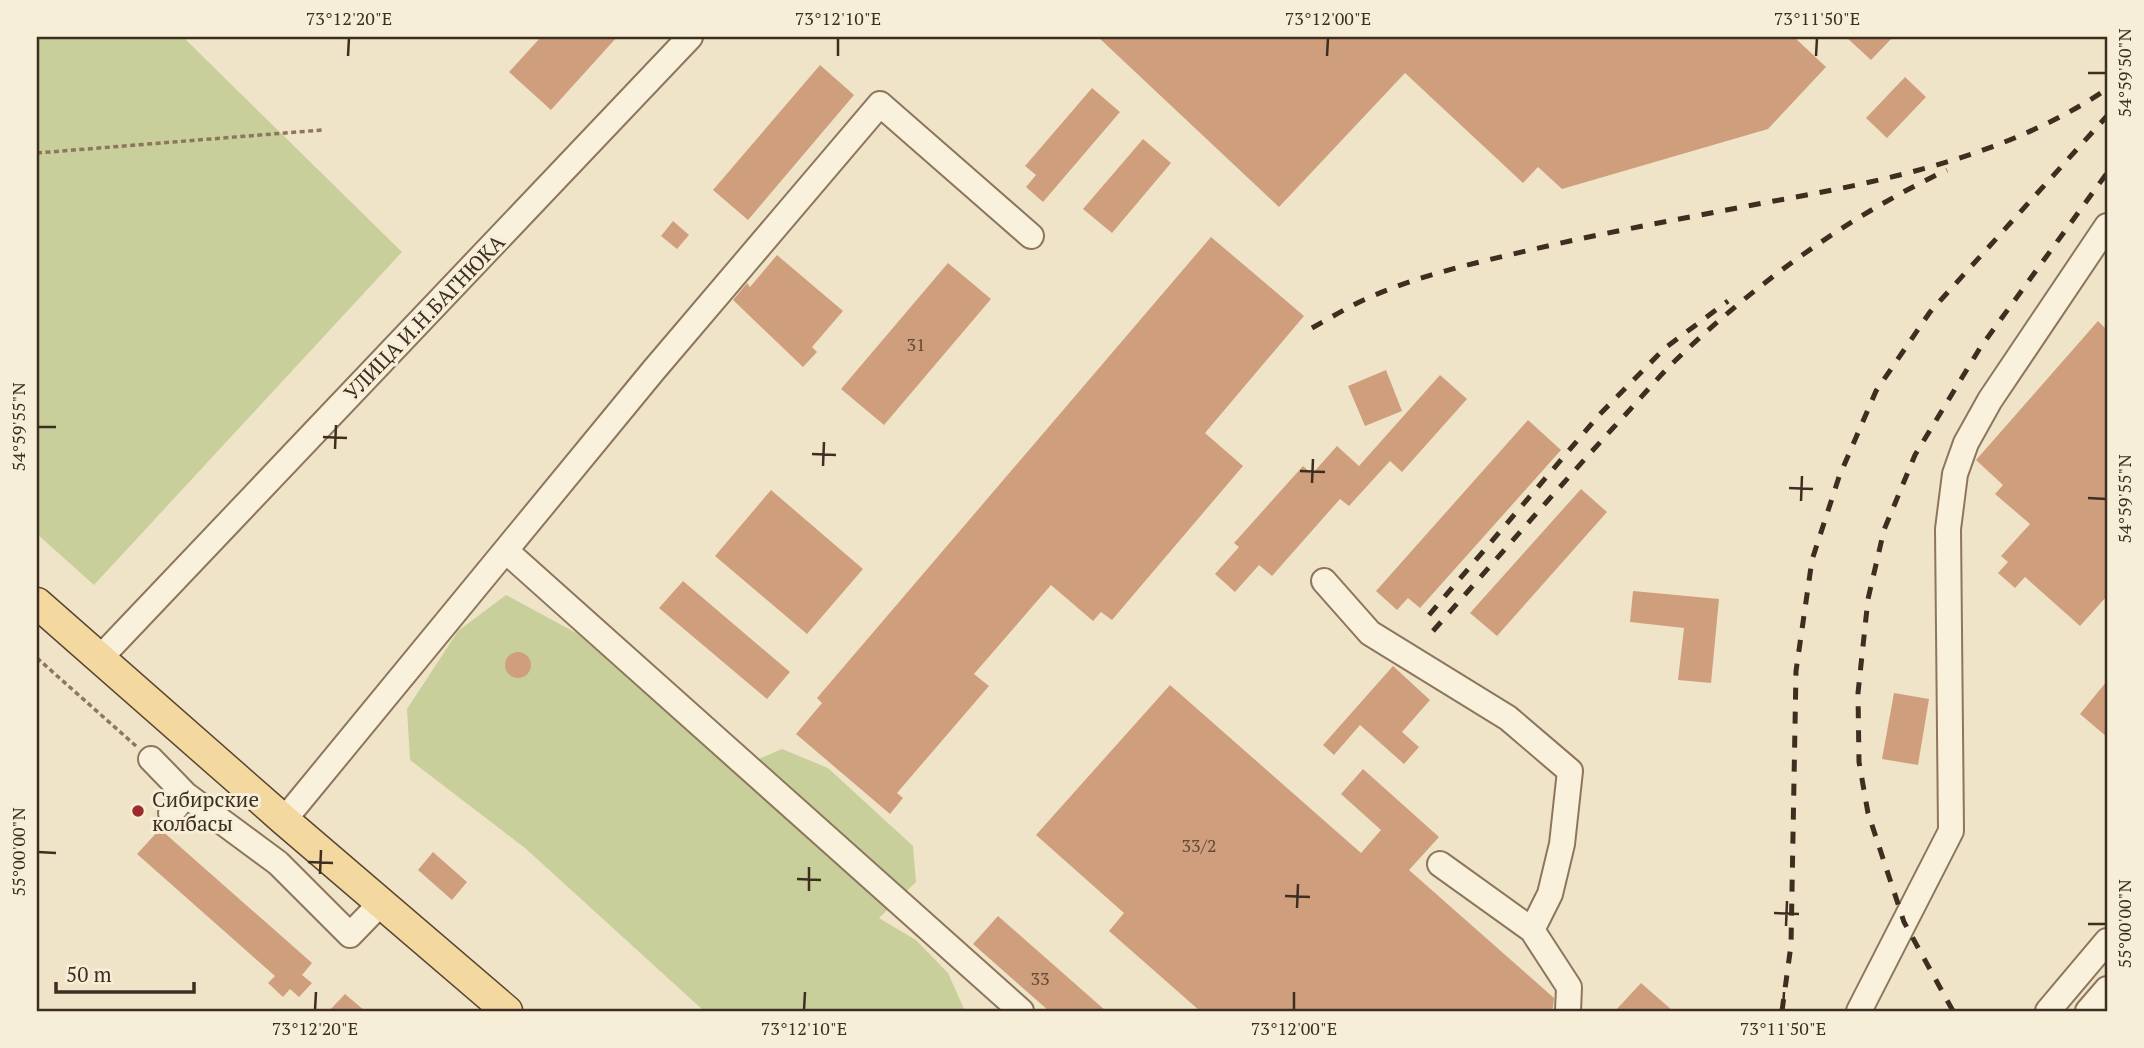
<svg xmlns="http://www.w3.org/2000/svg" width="2144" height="1048" viewBox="0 0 2144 1048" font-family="'PT Serif',serif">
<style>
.green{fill:#c9cf9b}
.building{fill:#cf9f7d}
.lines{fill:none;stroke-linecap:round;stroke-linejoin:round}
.minor-casing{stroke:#8d765c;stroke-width:28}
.major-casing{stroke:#5b4430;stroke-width:33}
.path{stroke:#8d765c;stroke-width:3.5;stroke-dasharray:5 3.5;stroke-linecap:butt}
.minor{stroke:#faf1dc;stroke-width:24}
.major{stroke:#f3d9a0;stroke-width:30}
.rail{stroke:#3d2e20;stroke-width:5;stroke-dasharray:12 12;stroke-linecap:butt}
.ticks{fill:none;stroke:#3d2e20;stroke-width:2.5}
.poi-dot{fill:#9e2a2b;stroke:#f7eed8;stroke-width:2.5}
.labels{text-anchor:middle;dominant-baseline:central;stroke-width:6;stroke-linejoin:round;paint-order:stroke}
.number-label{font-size:18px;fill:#624a37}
.street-label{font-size:21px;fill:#3d2e20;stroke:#f7eed8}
.poi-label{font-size:21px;fill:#3d2e20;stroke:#f7eed8;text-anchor:start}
.neatline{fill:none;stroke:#3d2e20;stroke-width:2.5}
.ticks-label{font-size:18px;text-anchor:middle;fill:#3d2e20}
</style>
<rect width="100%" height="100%" fill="#f0e4c8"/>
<path class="green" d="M37,37H183L402,252L94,585L37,534Z
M506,595L580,635L754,761L782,749L828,768L913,846L916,882L879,918L916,940L948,973L965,1011H704L525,848L410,760L407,709L458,631Z"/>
<path class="building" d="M541,37H617L551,110L509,72Z
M1098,37H1794L1826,67L1768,129L1562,189L1538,167L1523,183L1405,73L1279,207Z
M1846,37H1893L1871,60Z
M820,65L854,95L748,220L713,190Z
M1905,77L1926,97L1887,138L1866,118Z
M1092,88L1120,112L1043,202L1026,187L1036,175L1025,166Z
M1143,139L1171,163L1112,233L1083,209Z
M673,221L689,235L677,249L661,236Z
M1211,237L1304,316L1205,433L1243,466L1112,620L1101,612L1093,621L1051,585L974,674L989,686L897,793L903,798L890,814L796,734L822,703L817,698Z
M777,255L843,311L812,347L817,352L803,367L733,300L747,283L750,287Z
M948,263L991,299L884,425L841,389Z
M2098,321L2107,330V596L2080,626L2025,577L2015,588L1998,573L2008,562L2001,556L2030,524L1995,494L2003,485L1976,460Z
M1386,370L1402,411L1365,426L1348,386Z
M1440,375L1467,399L1402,472L1390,461L1349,506L1340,499L1272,576L1259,565L1235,592L1215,574L1239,547L1234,543L1303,466L1312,474L1337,446L1359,466Z
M1528,420L1561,450L1420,608L1408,598L1397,610L1376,591Z
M1581,489L1607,512L1497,636L1470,613Z
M771,490L863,569L807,634L715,556Z
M683,581L790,672L767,699L659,608Z
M1633,591L1719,599L1711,683L1678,680L1684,628L1630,622Z
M505 665a13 13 0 1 1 26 0a13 13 0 1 1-26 0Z
M1393,666L1430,700L1402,732L1419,747L1404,764L1360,725L1334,755L1323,745Z
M2107,681V737L2080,714Z
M1170,685L1361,853L1381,830L1341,794L1363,769L1439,837L1409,870L1554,998L1553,1008L1550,1011H1200L1109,931L1124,913L1036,835Z
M1894,693L1929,699L1918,765L1882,759Z
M160,829L312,963L302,975L312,983L299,997L290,989L283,997L268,983L275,976L137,854Z
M433,852L467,882L452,900L418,870Z
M998,916L1106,1011H1049L973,944Z
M1641,983L1673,1011H1615Z
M345,994L365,1011H329Z"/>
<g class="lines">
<g class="minor-casing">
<path id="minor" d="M506,551L1021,1011
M1324,581L1370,633L1508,718L1570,771L1562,844L1550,894L1532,930
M101,657L690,37
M151,759L186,795
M171,813L186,795L278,863L350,935L382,902
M284,820L653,371L880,104L1031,236
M1440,864L1532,930L1569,987L1568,1011
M1859,1011L1951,831L1948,529L1955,474L1966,443L1990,400L2107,226
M2048,1011L2107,941
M2088,1011L2107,989"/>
</g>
<g class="major-casing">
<path id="major" d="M37,603L284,820L507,1011"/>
</g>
<path class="path" d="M37,153L322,130
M37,658L136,746"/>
<use href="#minor" class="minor"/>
<use href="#major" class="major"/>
<path class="rail" d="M1312,328C1330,318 1348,307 1368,298C1420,275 1475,263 1530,250C1607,232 1685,218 1763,203C1881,182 2006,157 2107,89
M1429,615L1600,414L1665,348L1728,301
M1433,631C1493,563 1552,495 1613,428C1635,405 1655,380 1678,358C1756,283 1849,216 1947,170
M1782,1011L1791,945L1796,671L1812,560L1839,477L1876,391L1930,312L2107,116
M1953,1011L1904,922L1868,813L1859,762L1858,693L1868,599L1884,530L1915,455L1980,348L2107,173"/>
</g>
<path class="ticks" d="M348,56L349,38M838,56V38M1327,56L1328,38M1816,56L1817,38M2088,73H2106M38,427H56M323,437L347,438M335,449L336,425M812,454L836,455M823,466L824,442M1300,471L1325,472M1312,483L1313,459M1789,488L1813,489M2088,498L2106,499M1801,501L1802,476M38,852L56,853M308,862L333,863M320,874L321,850M797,879L821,880M809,891V867M1285,896L1310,897M1297,908L1298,884M1774,913L1799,914M2088,924H2106M1786,926L1787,901M315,1010L316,992M804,1010L805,992M1294,1010V992M1783,1010L1784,992"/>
<circle class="poi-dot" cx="138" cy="811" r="7"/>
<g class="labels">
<g class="number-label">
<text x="916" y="344">31</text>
<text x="1199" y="845">33/2</text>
<text x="1040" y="978">33</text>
</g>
<g class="street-label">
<text transform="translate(424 317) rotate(-46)">УЛИЦА И.Н.БАГНЮКА</text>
</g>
<g class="poi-label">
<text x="152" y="799">Сибирские<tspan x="152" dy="24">колбасы</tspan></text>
</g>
</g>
<rect width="2144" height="1048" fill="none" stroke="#f7eed8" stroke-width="77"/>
<path d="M56 982v10h138v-10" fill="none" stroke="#3d2e20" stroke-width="3.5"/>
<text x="66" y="982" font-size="21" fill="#3d2e20" stroke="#f7eed8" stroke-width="5" paint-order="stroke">50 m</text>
<rect x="38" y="38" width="2068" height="972" class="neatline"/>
<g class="ticks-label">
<text x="349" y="25">73°12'20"E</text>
<text x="838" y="25">73°12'10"E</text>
<text x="1328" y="25">73°12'00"E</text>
<text x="1817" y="25">73°11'50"E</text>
<text transform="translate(2125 73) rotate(-90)" y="6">54°59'50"N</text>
<text transform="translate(19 427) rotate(-90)" y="6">54°59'55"N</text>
<text transform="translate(2125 499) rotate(-90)" y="6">54°59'55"N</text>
<text transform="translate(19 852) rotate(-90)" y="6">55°00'00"N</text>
<text transform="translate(2125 924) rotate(-90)" y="6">55°00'00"N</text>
<text x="315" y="1035">73°12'20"E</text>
<text x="804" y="1035">73°12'10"E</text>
<text x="1294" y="1035">73°12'00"E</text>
<text x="1783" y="1035">73°11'50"E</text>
</g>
</svg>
